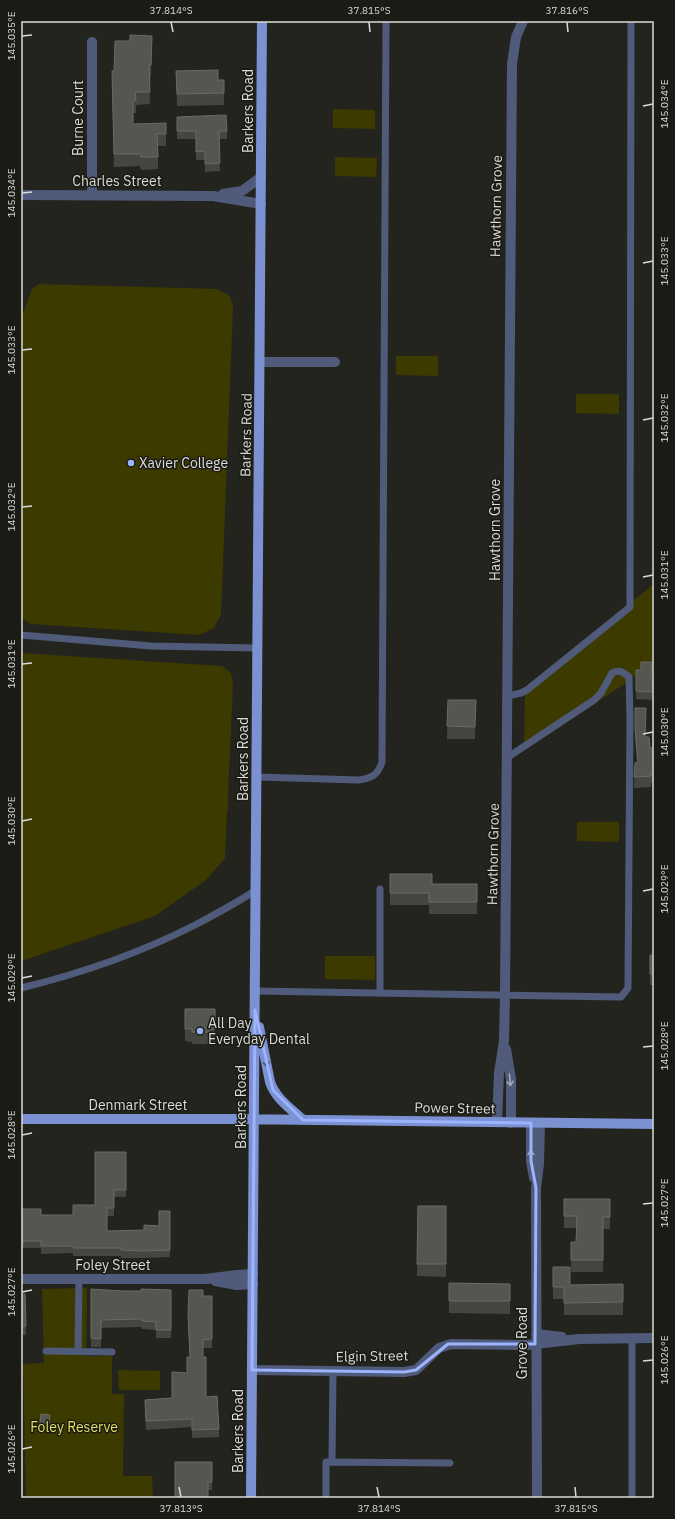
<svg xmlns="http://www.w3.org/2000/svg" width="675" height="1519" viewBox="0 0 675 1519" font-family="'IBM Plex Sans',sans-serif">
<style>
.green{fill:#3d3a00}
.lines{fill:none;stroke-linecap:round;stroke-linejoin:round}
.service{stroke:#505b7b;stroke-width:7}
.minor{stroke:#505b7b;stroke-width:10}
.tertiary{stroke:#505b7b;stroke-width:10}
.primary{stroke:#7b91d2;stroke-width:10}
.wall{fill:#464640}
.building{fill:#565650;stroke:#6b6b65}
.oneway{stroke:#46506a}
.oneway2{stroke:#a3a7b2}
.marked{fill:none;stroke:#9cb4fd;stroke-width:3;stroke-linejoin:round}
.ticks{fill:none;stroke:#dadad6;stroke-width:1.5}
.poi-dot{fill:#9cb4fd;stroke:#1b1b15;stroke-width:1.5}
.labels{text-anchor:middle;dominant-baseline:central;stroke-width:3;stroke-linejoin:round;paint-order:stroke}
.street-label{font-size:14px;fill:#dadad6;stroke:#1b1b15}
.poi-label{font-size:14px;fill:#dadad6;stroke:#1b1b15;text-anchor:start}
.park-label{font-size:14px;fill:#e5df5f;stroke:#1b1b15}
.neatline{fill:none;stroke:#dadad6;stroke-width:1.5}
.ticks-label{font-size:10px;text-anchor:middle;fill:#dadad6}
</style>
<rect width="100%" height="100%" fill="#24241e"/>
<path class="green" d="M333,109L375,110V129L333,128Z
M335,157L377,158L376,177L335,176Z
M39,284L216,289L229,295L233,306L221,614L214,628L199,635L31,624L21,618V318L32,289Z
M396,356H438V376L396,375Z
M576,394H619V414L576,413Z
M654,584V661L626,683L524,750L525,687Z
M21,653L222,666L231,673L233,685L228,794V808L227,813L225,858L206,880L155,916L21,961Z
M577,822H619V842L577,841Z
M325,956H375V980L325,979Z
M87,1288L86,1356H112V1394H124L123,1476H152L153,1498H26L23,1364L44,1363L42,1289Z
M118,1370L160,1371V1390H119Z"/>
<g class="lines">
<path class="service" d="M21,635L151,646L258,648
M508,696L521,693L527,690L630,607L631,21
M257,777L359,780C372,778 378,775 382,762L386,21
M21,988C83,973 138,954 195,925C216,914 237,903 256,890
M255,991L621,997L628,988L630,719L629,677C623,672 619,669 612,673L601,693L594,700L508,757
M380,993V889
M46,1351L112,1352
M78,1351L79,1279
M332,1462L333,1371
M326,1498V1462L450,1463
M632,1498V1337"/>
<path class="minor" d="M92,195V42
M260,362H335
M506,1049L511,1079V1123
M497,1122L499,1073L504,1041L505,995L512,64L516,37L523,21
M531,1123V1161L534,1178
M21,1279H205L237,1275L253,1274
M215,1281L237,1285L253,1284
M536,1334L562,1337
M252,1370L404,1372L416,1370L439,1348L451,1344L527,1345L579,1339L654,1338
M537,1498L536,1188L539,1164L540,1123"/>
<path class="tertiary" d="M223,194L242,191L261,177
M21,195L213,196L261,204"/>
<path class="primary" d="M259,1027L270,1082C276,1099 290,1108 303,1120
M21,1119H230L654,1124
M251,1498L262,21"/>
</g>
<path class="wall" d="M152,36L151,77H149L150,104L136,105V113H133V124L166,134V146H158V169L141,170L140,166L114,167L112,83L114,71L130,41Z
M176,71L218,80L224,93V105L177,106Z
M177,117L227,131V139H219L220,171L205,172V160H196V139H177Z
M636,670L651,680H654V700L636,699Z
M448,700H476L475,739H447Z
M635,708L650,748H654V783H651V787L634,788L635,763L637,762L635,739Z
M390,874L432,884H477V914H429V905H390Z
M650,955H654V985H650Z
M185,1009H215V1042H209V1044H192V1042L185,1041Z
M126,1152V1197H114V1216H107V1231L144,1230L159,1226L170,1211V1257L143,1258H121V1256H73V1253L41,1254V1248H23V1251H21V1209L41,1215H73L95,1205Z
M564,1199H610V1229H603V1272H571V1242H576V1228H564Z
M418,1206H446V1277L417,1276Z
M553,1267L570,1285L623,1284V1315H564V1299H553Z
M449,1283L510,1284V1314L449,1313Z
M91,1289L123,1291H141L171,1290V1338H156V1330L142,1329L141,1327L101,1328V1347H91Z
M189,1290L203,1296H212V1348H203V1357L206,1397L219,1429V1437L192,1438V1427L146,1430L145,1400L172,1398L187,1373L190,1357L188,1323Z
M21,1294H25L26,1335H21Z
M50,1419L49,1428H40V1423Z
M212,1462V1490H208L175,1498Z"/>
<path class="building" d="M130,35L152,36L151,65H149L150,92H135L136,100L133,101V124L166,123V134H157L158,157H141L140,154H114L112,71H114L115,41H130Z
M218,70V80H224V93L177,94L176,71Z
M226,115L227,131H219L220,163L205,164V151L196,152V131H177V117Z
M641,662H652L651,680H654V692L636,691V670H641Z
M448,700H476L475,727L447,726Z
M635,708H646L645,737H649L650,748H654V771L651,772V776L634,777L635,763L638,762L635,728Z
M390,874H432V884H477V902H429V893H390Z
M650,955H654V974H650Z
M185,1009H215V1029H209V1032H192V1029H185Z
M95,1152H126V1190H114V1208H107V1231L144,1230V1225L159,1226V1211H170V1250L143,1251L121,1250V1248H73V1246H41V1241H23V1243H21V1209H41V1215H73V1205H95Z
M564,1199H610V1217H603V1260H571V1242H576L577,1216H564Z
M418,1206H446V1264H417Z
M553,1267H570V1285L623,1284V1302L564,1303V1287H553Z
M449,1283L510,1284V1301H449Z
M91,1289L123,1291H141V1289L171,1290V1330H156V1322L142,1321L141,1319L101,1320V1339L91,1338Z
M189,1290H203V1296H212V1339L203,1340V1357H206V1397L217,1396L219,1429L192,1430V1419L146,1421L145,1400L172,1398V1372L187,1373V1357H190L188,1314Z
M21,1294H25L26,1326H21Z
M41,1414L50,1415L49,1424L40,1423Z
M175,1462H212V1482H208V1498H175Z"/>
<defs><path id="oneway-shaft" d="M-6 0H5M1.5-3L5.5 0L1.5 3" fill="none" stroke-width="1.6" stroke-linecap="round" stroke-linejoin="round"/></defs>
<use class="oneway" href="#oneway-shaft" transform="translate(266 1061) rotate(80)"/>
<g class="oneway2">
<use href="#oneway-shaft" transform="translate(510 1080) rotate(85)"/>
<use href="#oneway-shaft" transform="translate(531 1156) rotate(-92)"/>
</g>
<path class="marked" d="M255,1010L273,1090L303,1120L531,1123V1161L536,1188L535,1344H448L416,1370L404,1372L252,1370Z"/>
<path class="ticks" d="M171,22L173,32M369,22L370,32M567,22L568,32M22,36L32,35M643,106L653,104M22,193L32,192M643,263L653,261M22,350L32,349M643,420L653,418M22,507L32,506M643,577L653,575M22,664L32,663M643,734L653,732M22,821L32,819M643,891L653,889M22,978L32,976M643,1047L653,1046M22,1135L32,1133M643,1204L653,1203M22,1292L32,1290M643,1361L653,1360M22,1449L32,1447M179,1487L181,1497M377,1487L379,1497M575,1487L576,1497"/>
<g class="poi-dot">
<circle cx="131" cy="463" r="4"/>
<circle cx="200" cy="1031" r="4"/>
</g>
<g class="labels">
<g class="street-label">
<text transform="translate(248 111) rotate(-90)">Barkers Road</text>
<text transform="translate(78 118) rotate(-90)">Burne Court</text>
<text x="117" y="181">Charles Street</text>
<text transform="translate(496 206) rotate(-89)">Hawthorn Grove</text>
<text transform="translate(246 435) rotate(-89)">Barkers Road</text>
<text transform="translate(495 530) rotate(-90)">Hawthorn Grove</text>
<text transform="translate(243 759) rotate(-90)">Barkers Road</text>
<text transform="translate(493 854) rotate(-89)">Hawthorn Grove</text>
<text x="138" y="1105">Denmark Street</text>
<text transform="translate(241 1107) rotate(-90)">Barkers Road</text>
<text transform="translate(455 1108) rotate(1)">Power Street</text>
<text x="113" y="1265">Foley Street</text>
<text transform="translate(522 1343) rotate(-90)">Grove Road</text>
<text transform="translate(372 1356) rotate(-1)">Elgin Street</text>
<text transform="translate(238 1431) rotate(-90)">Barkers Road</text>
</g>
<g class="poi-label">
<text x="139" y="463">Xavier College</text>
<text x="208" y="1023">All Day<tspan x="208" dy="16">Everyday Dental</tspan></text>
</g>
<g class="park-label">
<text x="74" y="1427">Foley Reserve</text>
</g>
</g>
<rect width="675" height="1519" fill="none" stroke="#1b1b15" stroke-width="44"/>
<rect x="22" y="22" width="631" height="1475" class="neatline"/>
<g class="ticks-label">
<text x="171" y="14">37.814°S</text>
<text x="369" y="14">37.815°S</text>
<text x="567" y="14">37.816°S</text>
<text transform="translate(11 36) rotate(-90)" y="4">145.035°E</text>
<text transform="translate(664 104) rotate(-90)" y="4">145.034°E</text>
<text transform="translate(11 193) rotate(-90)" y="4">145.034°E</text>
<text transform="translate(664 261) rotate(-90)" y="4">145.033°E</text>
<text transform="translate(11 350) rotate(-90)" y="4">145.033°E</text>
<text transform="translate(664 418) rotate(-90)" y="4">145.032°E</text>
<text transform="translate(11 507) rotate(-90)" y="4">145.032°E</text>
<text transform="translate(664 575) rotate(-90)" y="4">145.031°E</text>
<text transform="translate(11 664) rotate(-90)" y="4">145.031°E</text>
<text transform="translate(664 732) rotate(-90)" y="4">145.030°E</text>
<text transform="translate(11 821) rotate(-90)" y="4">145.030°E</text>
<text transform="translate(664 889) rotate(-90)" y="4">145.029°E</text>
<text transform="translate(11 978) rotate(-90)" y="4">145.029°E</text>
<text transform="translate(664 1046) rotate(-90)" y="4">145.028°E</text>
<text transform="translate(11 1135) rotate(-90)" y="4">145.028°E</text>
<text transform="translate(664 1203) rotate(-90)" y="4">145.027°E</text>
<text transform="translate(11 1292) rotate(-90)" y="4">145.027°E</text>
<text transform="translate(664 1360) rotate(-90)" y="4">145.026°E</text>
<text transform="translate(11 1449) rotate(-90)" y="4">145.026°E</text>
<text x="181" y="1512">37.813°S</text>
<text x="379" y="1512">37.814°S</text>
<text x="576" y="1512">37.815°S</text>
</g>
</svg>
